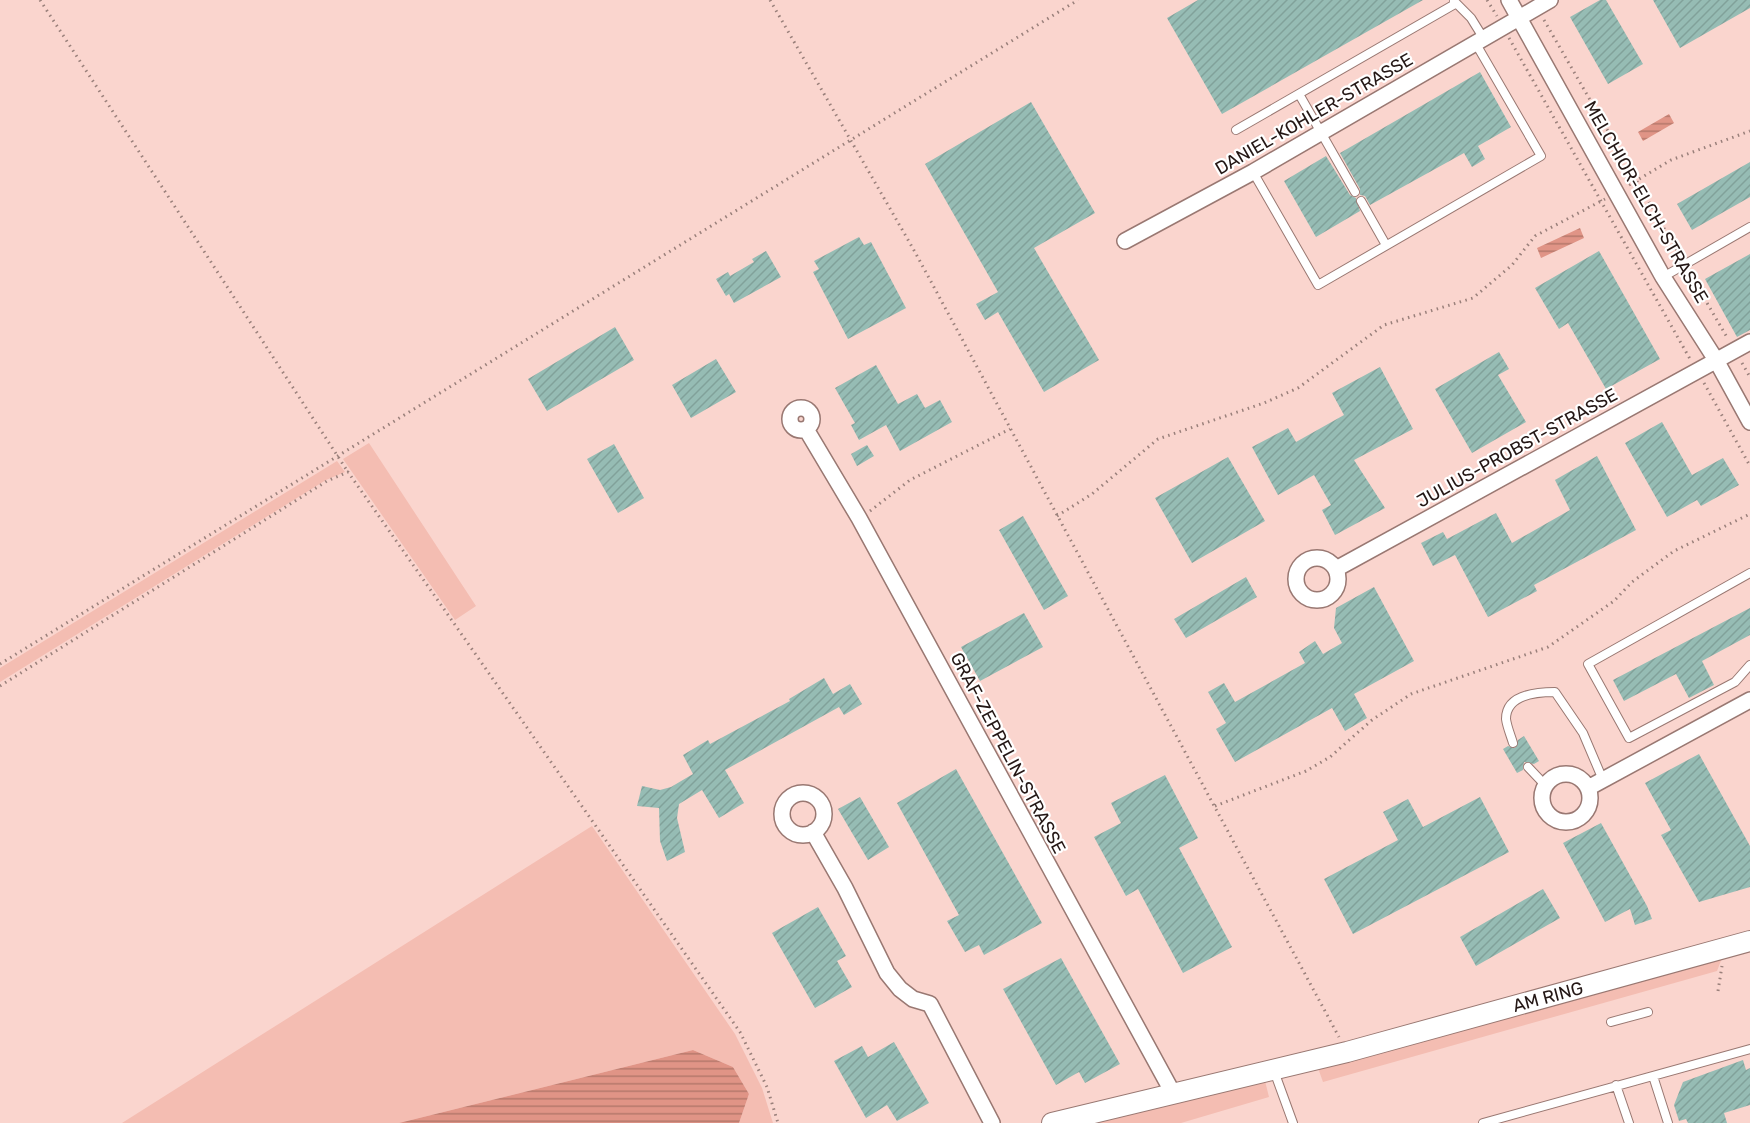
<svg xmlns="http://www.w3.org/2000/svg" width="1750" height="1123" viewBox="0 0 1750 1123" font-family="Rubik,sans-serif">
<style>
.green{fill:#f4bdb2}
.water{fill:url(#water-rules)}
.building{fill:url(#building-hatch)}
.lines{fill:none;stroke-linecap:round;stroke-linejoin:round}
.service-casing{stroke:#997872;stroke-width:10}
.minor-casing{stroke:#997872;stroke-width:18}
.tertiary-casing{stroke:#997872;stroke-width:22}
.path{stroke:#9a807b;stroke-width:3;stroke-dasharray:1.5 4.5;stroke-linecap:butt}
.service{stroke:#fff;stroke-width:8}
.minor{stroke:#fff;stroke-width:15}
.tertiary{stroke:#fff;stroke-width:20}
.labels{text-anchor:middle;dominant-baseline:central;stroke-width:4.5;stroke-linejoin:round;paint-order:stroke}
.street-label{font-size:18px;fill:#241715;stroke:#fff}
</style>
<defs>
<pattern id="water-rules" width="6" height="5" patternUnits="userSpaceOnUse" patternTransform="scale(1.5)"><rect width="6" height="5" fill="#e09486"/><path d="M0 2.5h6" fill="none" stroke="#b5786c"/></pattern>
<pattern id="building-hatch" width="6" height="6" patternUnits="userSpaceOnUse" patternTransform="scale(1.5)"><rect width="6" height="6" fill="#96bcb4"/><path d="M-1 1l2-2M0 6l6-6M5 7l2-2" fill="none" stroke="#81a19a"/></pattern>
</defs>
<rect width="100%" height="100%" fill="#fad5ce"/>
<path class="green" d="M369,443L476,606L455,620L343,459Z
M337,461L345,472L326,480L0,682V668Z
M592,826L735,1034L762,1088L773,1123H739L749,1094L733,1067L693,1050L399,1123H122Z
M1722,958L1717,971L1323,1082L1318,1068Z
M1265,1081L1269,1097L1181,1123H1089Z"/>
<path class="water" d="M1669,114L1674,123L1643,141L1638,132Z
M1580,228L1584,238L1541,258L1537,248Z
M693,1050L733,1067L749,1094L739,1123H399Z"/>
<path class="building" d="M1198,0H1423L1222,114L1167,18Z
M1600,0H1606L1643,64L1608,84L1570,17Z
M1653,0H1750V8L1680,48Z
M1480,72L1511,127L1478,146L1485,159L1472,167L1464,153L1370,205L1365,196L1360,195V189L1340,153Z
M1031,102L1095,213L1034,248L1099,360L1044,392L998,312L985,320L976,304L998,292L925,164Z
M1326,156L1350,195L1356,198L1360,211L1316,237L1284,181Z
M1750,162V197L1692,230L1677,204Z
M859,237L864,245L871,242L906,308L848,339L813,272L819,269L814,261Z
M766,251L781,277L734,303L729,294L726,296L716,279L728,272L730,276L754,262L752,259Z
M1599,251L1660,359L1606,389L1568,323L1559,329L1535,288Z
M1750,254V330L1737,337L1705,279Z
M615,327L634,360L547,411L528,379Z
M1499,352L1509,369L1498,375L1526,422L1472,453L1435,389Z
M716,359L736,392L691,418L672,385Z
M876,365L898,404L917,394L925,408L940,400L952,422L900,451L886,425L859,440L851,425L855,423L835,388Z
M1380,367L1413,429L1354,460L1385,508L1335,535L1322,510L1331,505L1314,475L1278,495L1252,447L1288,428L1296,442L1344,415L1332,393Z
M1662,422L1692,475L1723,458L1739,485L1701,506L1697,500L1667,517L1625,443Z
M614,444L644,498L618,513L587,459Z
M867,445L874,456L857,466L851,454Z
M1597,456L1636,530L1534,585L1537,591L1488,617L1455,555L1433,566L1421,543L1443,532L1447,539L1496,513L1512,543L1570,510L1555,480Z
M1228,457L1265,521L1192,563L1155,498Z
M1023,516L1068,596L1044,610L999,530Z
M1246,577L1257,597L1186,638L1174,619Z
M1374,587L1414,661L1354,694L1367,718L1345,731L1332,708L1235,762L1216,729L1226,723L1208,692L1224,683L1235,702L1305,663L1299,652L1315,641L1323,654L1342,643L1334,628L1336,608Z
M1750,608V635L1702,661L1714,685L1689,698L1676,674L1624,701L1613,680Z
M1024,613L1043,647L980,681L961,647Z
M824,678L833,694L850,684L862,704L844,715L839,707L725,770L744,803L719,818L702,790L679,804L677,818L685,852L667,861L660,841L659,808L637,806L642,786L660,790L671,787L693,774L683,755L708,740L710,744L790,701L789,699Z
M1524,736L1539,761L1534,764L1524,762L1523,770L1517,773L1503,749L1508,746L1515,748L1518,740Z
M1699,754L1750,846V887L1699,902L1661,835L1671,830L1645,783Z
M956,769L1042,923L984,955L979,945L965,952L947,921L959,915L897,803Z
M1165,775L1198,838L1179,848L1232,947L1183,973L1138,889L1126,896L1094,837L1121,823L1111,803Z
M860,797L889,847L868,860L838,809Z
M1480,797L1509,852L1353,934L1324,879L1398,840L1383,812L1408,799L1423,827Z
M1601,823L1647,906L1652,919L1635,925L1630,909L1605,922L1563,843Z
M1543,889L1560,918L1476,966L1460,937Z
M818,907L846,956L837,961L852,987L815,1008L772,933Z
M1061,958L1120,1064L1085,1083L1079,1072L1056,1085L1003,989Z
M894,1042L929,1103L897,1121L887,1105L866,1118L834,1061L862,1046L868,1057Z
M1743,1060L1746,1070L1750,1068V1105L1724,1113L1727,1123H1688L1686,1119L1679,1121L1674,1105L1683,1082Z"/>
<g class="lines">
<g class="service-casing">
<path id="service" d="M1454,1L1471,18L1484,39
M1299,94L1355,192
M1236,130L1455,4
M1253,172L1318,285L1541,156L1476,44
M1361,201L1386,245
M1663,277L1750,227
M1750,573L1588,664L1629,738L1735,682L1750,665
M1513,743C1511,736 1507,727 1506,719C1506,694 1537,692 1555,692L1583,733L1603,780
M1528,767L1546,786
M1611,1022L1648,1012
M1274,1071L1293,1123
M1653,1076L1668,1123
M1616,1085L1629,1123
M1483,1123L1750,1049"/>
</g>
<g class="minor-casing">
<path id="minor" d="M1509,0L1663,277L1716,360L1750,422
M1125,241L1253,172L1550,0
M790 419a11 11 0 1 1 22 0a11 11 0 1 1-22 0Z
M806,429L859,518L1174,1095
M1296 579a21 21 0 1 1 42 0a21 21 0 1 1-42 0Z
M1336,569L1750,342
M1542 798a24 24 0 1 1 48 0a24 24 0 1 1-48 0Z
M1588,788L1750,700
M782 814a21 21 0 1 1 42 0a21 21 0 1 1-42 0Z
M813,832L845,888L887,973L900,989L913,999L930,1004L992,1123"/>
</g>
<g class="tertiary-casing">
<path id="tertiary" d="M1052,1123L1347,1052L1750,941"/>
</g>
<path class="path" d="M40,0L348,472
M770,0L915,252L1339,1037
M1487,0L1497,16
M1544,20L1680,256
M1509,38L1690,359
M1629,185L1671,160L1750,131
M1689,272L1728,339
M1742,363L1750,377
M1704,383L1750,466
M870,511L910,480L1010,429
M1057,516L1092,494L1158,439L1264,403L1298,388L1384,325L1473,298L1512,265L1535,236L1605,199
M0,664L1078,0
M0,686L327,481L348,472L740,1032L767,1087L778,1123
M1215,806L1306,771L1330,757L1372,720L1411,694L1548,647L1614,601L1632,582L1674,551L1750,514
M1718,991L1722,966"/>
<use href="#service" class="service"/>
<use href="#minor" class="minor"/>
<use href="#tertiary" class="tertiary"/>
</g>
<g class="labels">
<g class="street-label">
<text transform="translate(1314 114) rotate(-30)">DANIEL-KOHLER-STRASSE</text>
<text transform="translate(1646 202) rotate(60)">MELCHIOR-ELCH-STRASSE</text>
<text transform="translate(1517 448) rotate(-29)">JULIUS-PROBST-STRASSE</text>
<text transform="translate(1008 753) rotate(62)">GRAF-ZEPPELIN-STRASSE</text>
<text transform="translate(1548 997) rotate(-15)">AM RING</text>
</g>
</g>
</svg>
